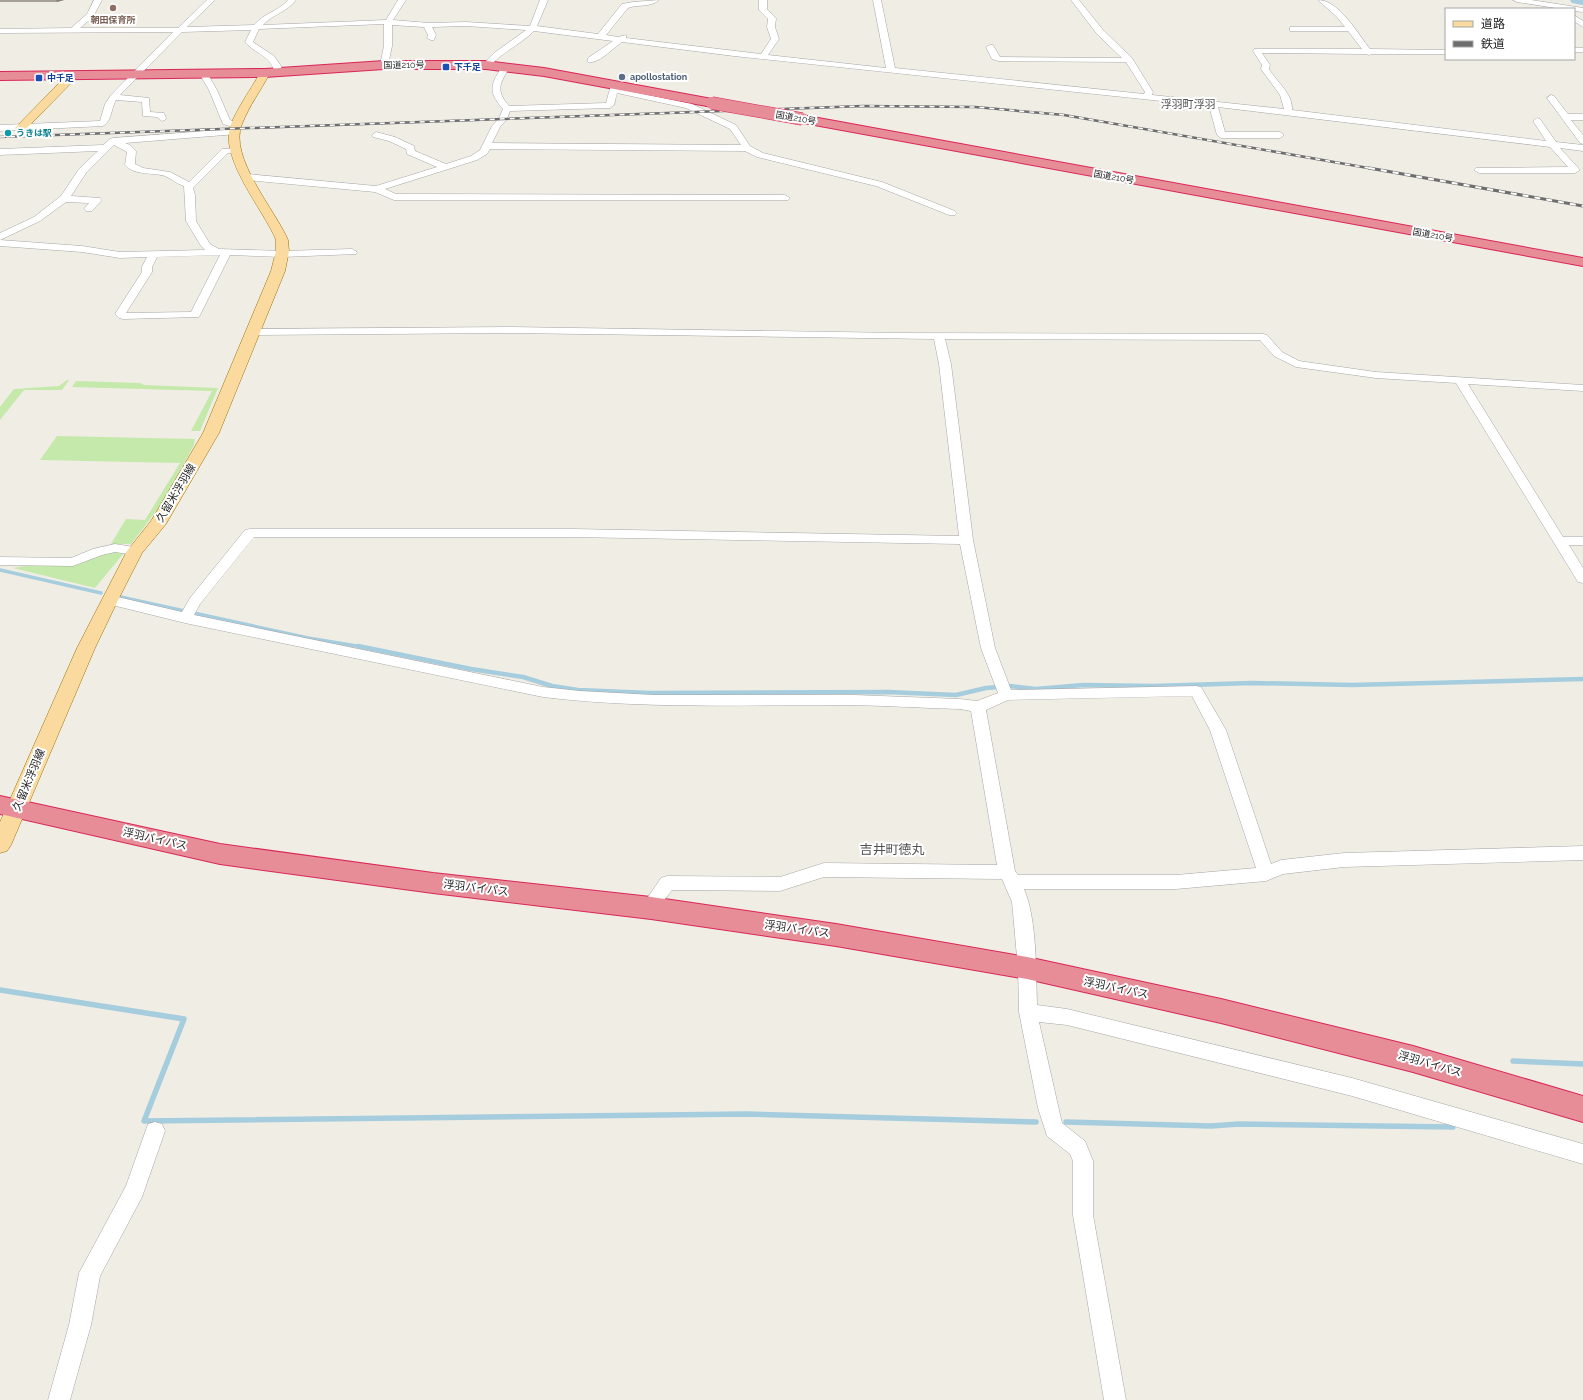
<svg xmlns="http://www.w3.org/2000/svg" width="1583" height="1400" viewBox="0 0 1583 1400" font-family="Raleway,'Noto Sans JP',sans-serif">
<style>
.grass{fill:#c5e9ab}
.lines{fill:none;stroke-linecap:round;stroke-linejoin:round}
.stream-far2{stroke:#a6cddd;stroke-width:3.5}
.stream-far1{stroke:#a6cddd;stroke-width:4.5}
.stream{stroke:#a6cddd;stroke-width:5.5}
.river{fill:#a6cddd;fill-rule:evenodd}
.minor-casing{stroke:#a6a6a6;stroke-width:1}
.major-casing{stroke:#987101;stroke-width:1}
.highway-casing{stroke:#da2657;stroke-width:2}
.minor{fill:#fff;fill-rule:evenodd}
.major{fill:#fbda9f;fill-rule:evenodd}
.highway{fill:#e68d98;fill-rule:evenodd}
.rail-far1-casing{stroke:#6d6d6d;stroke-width:2.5}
.rail-casing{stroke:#6d6d6d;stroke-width:3}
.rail-far1{stroke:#fff;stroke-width:1.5;stroke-dasharray:5;stroke-linecap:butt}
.rail{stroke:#fff;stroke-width:2;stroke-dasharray:6;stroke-linecap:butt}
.highway-bridge-casing{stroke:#da2657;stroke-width:13;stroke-linecap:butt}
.highway-bridge{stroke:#e68d98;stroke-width:12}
.wall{fill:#a59f98}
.shaded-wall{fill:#86827c}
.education-dot{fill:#8d6e63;stroke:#fff;stroke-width:1.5}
.transit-dot{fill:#1a4fb4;stroke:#fff;stroke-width:1.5}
.service-dot{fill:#5c6f8a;stroke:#fff;stroke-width:1.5}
.culture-dot{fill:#0f9aa8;stroke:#fff;stroke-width:1.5}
.labels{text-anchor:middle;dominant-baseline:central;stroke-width:4;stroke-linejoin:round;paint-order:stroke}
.far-education-label{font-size:9px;font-weight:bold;fill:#785e54;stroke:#fff}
.far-street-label{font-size:9px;fill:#1f1f1f;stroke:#fff}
.far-transit-label{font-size:9px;font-weight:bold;fill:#164399;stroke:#fff;text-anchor:start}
.far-service-label{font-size:9px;font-weight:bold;fill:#4e5e75;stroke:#fff;text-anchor:start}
.far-culture-label{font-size:9px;font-weight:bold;fill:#0d838f;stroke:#fff;text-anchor:start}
.far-quarter-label{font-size:11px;fill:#525252;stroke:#fff}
.street-label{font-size:11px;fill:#1f1f1f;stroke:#fff}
.quarter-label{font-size:13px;fill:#525252;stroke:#fff}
</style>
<rect width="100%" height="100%" fill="#f0ede5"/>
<path class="grass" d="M67,380H69L62,390H24L0,420V407L14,389L59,386Z
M76,381L140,383L144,385L218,388L200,431H191L212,391L72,387Z
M57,436L195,439L194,445L163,502L131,544H111L126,519L145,520L180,463L40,460Z
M108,552L124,553L95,588L13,568Z"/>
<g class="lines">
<path class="stream-far2" d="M0,570L101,593
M116,596L308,638L363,647"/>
<path class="stream-far1" d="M358,646L471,669L523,677L552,686L578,690L650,693L888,692L956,695L986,688L1010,686L1036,689L1083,685L1154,686L1252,683L1352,685L1583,679"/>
<path class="stream" d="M0,990L184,1019L144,1121L747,1114L1036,1122
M1513,1061L1583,1064
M1066,1122L1211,1126L1239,1124L1453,1127"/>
<path class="river" d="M1570,0H1583V5L1572,3Z"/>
<g class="minor-casing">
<path id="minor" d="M94,0H102L93,17L80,28H178L207,0H215L187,27L254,25C264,13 279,11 288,0H296C287,12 273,14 263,25L386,20L398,0H406L393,20L429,23L466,22L530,26L540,0H548L537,26L598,34L622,4L633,2L659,0C650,8 638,4 628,8L606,35L618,37L626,35V38L761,54L771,39L767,27L768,19L759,10V0H767V9L776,18L775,27L779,39L768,55L886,68L873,0H881L895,68L1144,94L1145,92L1126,62L998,61L992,59L986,47L990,45H993L1000,57L1122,58L1097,34L1071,0H1079L1103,30L1132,58L1153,92L1152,95L1284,109L1280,95L1261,69L1262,65L1253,51L1254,49H1362L1348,31H1290V27H1345L1337,17L1318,0C1339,0 1358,34 1370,49L1446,50V54H1372L1369,55L1366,54L1262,53L1270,65L1269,69C1277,82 1293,94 1292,110L1546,141L1533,121L1537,118L1540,119L1556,142L1583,145V151L1560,148L1580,170L1575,173H1479L1474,170L1476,168L1568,167L1550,147L1218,107L1225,132H1280L1284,135L1280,138H1221L1217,135L1209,106L734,56L622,42C613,48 599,64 588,62V58L613,41L534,31C520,45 502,52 489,67H483L482,65L494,53L526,30L466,26L432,27L436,35L434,40H431L427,38L428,35L424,27L392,25V46L388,65L384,67L380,65L384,46V24L259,29L253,42L274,56L281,66L283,73L279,75L275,73C270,54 256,55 245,42L251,30L182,32L120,95L149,98L150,112L164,113L166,118L165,120L162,121L157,117L143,116L142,102L116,100C111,108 112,121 103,126L0,131V125L100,121L105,104L111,95L173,32L0,33V29L71,28L87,14Z
M1513,0H1531L1583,8V12L1574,11V9H1562L1517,2Z
M1574,15L1583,21V27L1574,21Z
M1574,48H1583V52H1574Z
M503,65H506L510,67C500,83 495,90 509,106L606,103L611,85L615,83L619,85L618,89L692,104L736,125L750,146L763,153L882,182L955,211L957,213L955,215H949L876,186L757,157L745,151L490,149L487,154L477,160L385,189L396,194L785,195L790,198L788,200H394L375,192L247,180L242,177L247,174L376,186L437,167L407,154L406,149L389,141L373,137L372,135L376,132L395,137L414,146L415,151L446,164L471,156L480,150L492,126L499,118L503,109C487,91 491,84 503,65ZM617,93L686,108L730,129L741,145L492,143L500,127L507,119L510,111L610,108L614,105Z
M200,71H206L217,90L230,120L240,125L239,127L236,128L223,124L209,90L199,73Z
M1551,95L1554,96L1568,114H1583V120H1571L1583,135V144L1580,143L1547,98Z
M234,129L238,132L237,134L125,143L130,145L136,151L135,164L143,168L170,172L189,182L222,149L239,148L240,150L239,152L228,153L193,188L195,195L196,221L210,244L219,249L282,251L352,249L357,252L356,254L282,257L230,255L199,317L123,319L119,318L115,314L142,272V267L147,257L120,258L82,252L0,246V240L82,246L120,252L205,250L201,246L186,221L184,186C177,184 172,179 165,176C152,172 135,176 125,165L127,152L114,145L86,173L71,196L100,198L102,200L92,211H86L84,209L89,203L66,202L40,221L0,240V233L34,217L61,196L79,169L98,151L0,155V149L103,145L110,139L113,138ZM220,255L191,312L126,313L152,272V267L157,257Z
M510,327L901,333L1263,334L1267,335L1282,352L1299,361L1376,372L1583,385V391L1468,384L1563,537H1583V545H1569L1583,568V583L1578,582L1456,383L1376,378L1296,367L1274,356L1260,340L945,339L951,364L973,540L995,648L1011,690L1196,686L1201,687L1226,730L1271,864L1281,860L1344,853L1583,846V860L1344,867L1283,874L1266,881L1176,889H1024C1037,919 1036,972 1037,1005L1067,1009L1352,1078L1583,1144V1164L1352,1096L1067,1025L1039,1022L1062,1123L1085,1141L1093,1161V1215L1126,1400H1104L1073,1215V1161L1070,1154L1047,1136L1038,1108L1019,1012L1018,968L1012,902L1002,879L824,877L780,891L672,890C665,899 662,906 651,902L648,897L661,878L667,876L780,877L824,863L997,865L971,711L960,709C920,708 879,705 839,705C740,705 642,709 543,697L185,623L104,603L102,600L104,597L109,595L182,612L190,598L245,530L250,529H572L959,536L939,364L934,339L510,333L254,335L249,332L254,329ZM254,537H572L960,544L981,648L998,693L977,701L960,699L854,695H654L580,691L543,687L194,615L200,604ZM1192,696L1210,730L1256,868L1176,875H1018L1015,871L986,710L1008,700Z
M115,544L140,548L142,551L140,554L135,555L115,552L102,555L73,566L0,565V557L71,558L93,549Z
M155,1122L162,1124L165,1131L142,1197L100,1276L91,1325L70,1400H48L69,1325L79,1273L126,1186L148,1124Z"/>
</g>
<g class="major-casing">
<path id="major" d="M265,70L270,73C261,90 249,106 242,124C228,157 276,211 288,240L289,251L285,271L219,433L166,524L142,553L118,600L95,648L11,845L7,851L0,853V822L77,648L127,551L151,521L203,433L271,271L276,251V240C264,210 218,158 231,124C238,107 251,89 260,73Z
M73,72L78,75L77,77L25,130H17L15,128L17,126L69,73Z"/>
</g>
<g class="highway-casing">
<path id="highway" d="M384,61H486L544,68L712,99L716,100L718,103L716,106L712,107L544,76L486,69H384L265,77L0,80V72L265,69Z
M802,115L1583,258V266L798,122L796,119L798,116Z
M0,796L220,844L433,873L651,897L836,924L1027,957L1221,999L1413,1046L1583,1096V1122L1413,1072L1221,1023L1027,979L836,946L651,919L433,893L220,864L0,814Z"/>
</g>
<use href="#minor" class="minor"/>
<use href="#major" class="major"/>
<use href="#highway" class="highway"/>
<g class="rail-far1-casing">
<path id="rail-far1" d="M0,137L863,106L975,107L1064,115L1374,169"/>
</g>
<g class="rail-casing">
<path id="rail" d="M1369,168L1583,206"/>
</g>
<use href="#rail-far1" class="rail-far1"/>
<use href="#rail" class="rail"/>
<g class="highway-bridge-casing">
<path id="highway-bridge" d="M712,103L802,119"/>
</g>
<use href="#highway-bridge" class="highway-bridge"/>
</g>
<path class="wall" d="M0,0H71H64L57,2H0Z"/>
<path class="shaded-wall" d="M56,0H64L57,2Z"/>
<circle class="education-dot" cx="113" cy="8" r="4"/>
<g class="transit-dot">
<rect x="442" y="63" width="8" height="8" rx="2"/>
<rect x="35" y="74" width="8" height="8" rx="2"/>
</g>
<circle class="service-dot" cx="622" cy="77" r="4"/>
<circle class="culture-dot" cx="8" cy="133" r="4"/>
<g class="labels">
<g class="far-education-label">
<text x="113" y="20">朝田保育所</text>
</g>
<g class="far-street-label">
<text transform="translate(404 65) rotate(-1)">国道210号</text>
<text transform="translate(796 118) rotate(10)">国道210号</text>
<text transform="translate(1114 177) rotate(10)">国道210号</text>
<text transform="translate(1433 235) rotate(10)">国道210号</text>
</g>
<g class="far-transit-label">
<text x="454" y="67">下千足</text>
<text x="47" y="78">中千足</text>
</g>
<g class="far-service-label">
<text x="630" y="77">apollostation</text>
</g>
<g class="far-culture-label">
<text x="16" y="133">うきは駅</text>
</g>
<g class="far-quarter-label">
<text x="1188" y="104">浮羽町浮羽</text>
</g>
<g class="street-label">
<text transform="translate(176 493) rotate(-59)">久留米浮羽線</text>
<text transform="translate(29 780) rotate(-67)">久留米浮羽線</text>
<text transform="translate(155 839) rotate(13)">浮羽バイパス</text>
<text transform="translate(476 888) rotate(7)">浮羽バイパス</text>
<text transform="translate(797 929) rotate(8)">浮羽バイパス</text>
<text transform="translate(1116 988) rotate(12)">浮羽バイパス</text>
<text transform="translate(1430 1064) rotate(16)">浮羽バイパス</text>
</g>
<g class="quarter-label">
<text x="892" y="849">吉井町徳丸</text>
</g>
</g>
<rect x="1445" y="8" width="130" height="52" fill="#ffffff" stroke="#a5a5a5"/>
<rect x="1453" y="21" width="20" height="6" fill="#fbda9f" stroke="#a5a5a5"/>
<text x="1481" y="28" font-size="12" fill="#1f1f1f">道路</text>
<rect x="1453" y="41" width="20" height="6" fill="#6d6d6d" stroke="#a5a5a5"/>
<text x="1481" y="48" font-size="12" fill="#1f1f1f">鉄道</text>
</svg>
